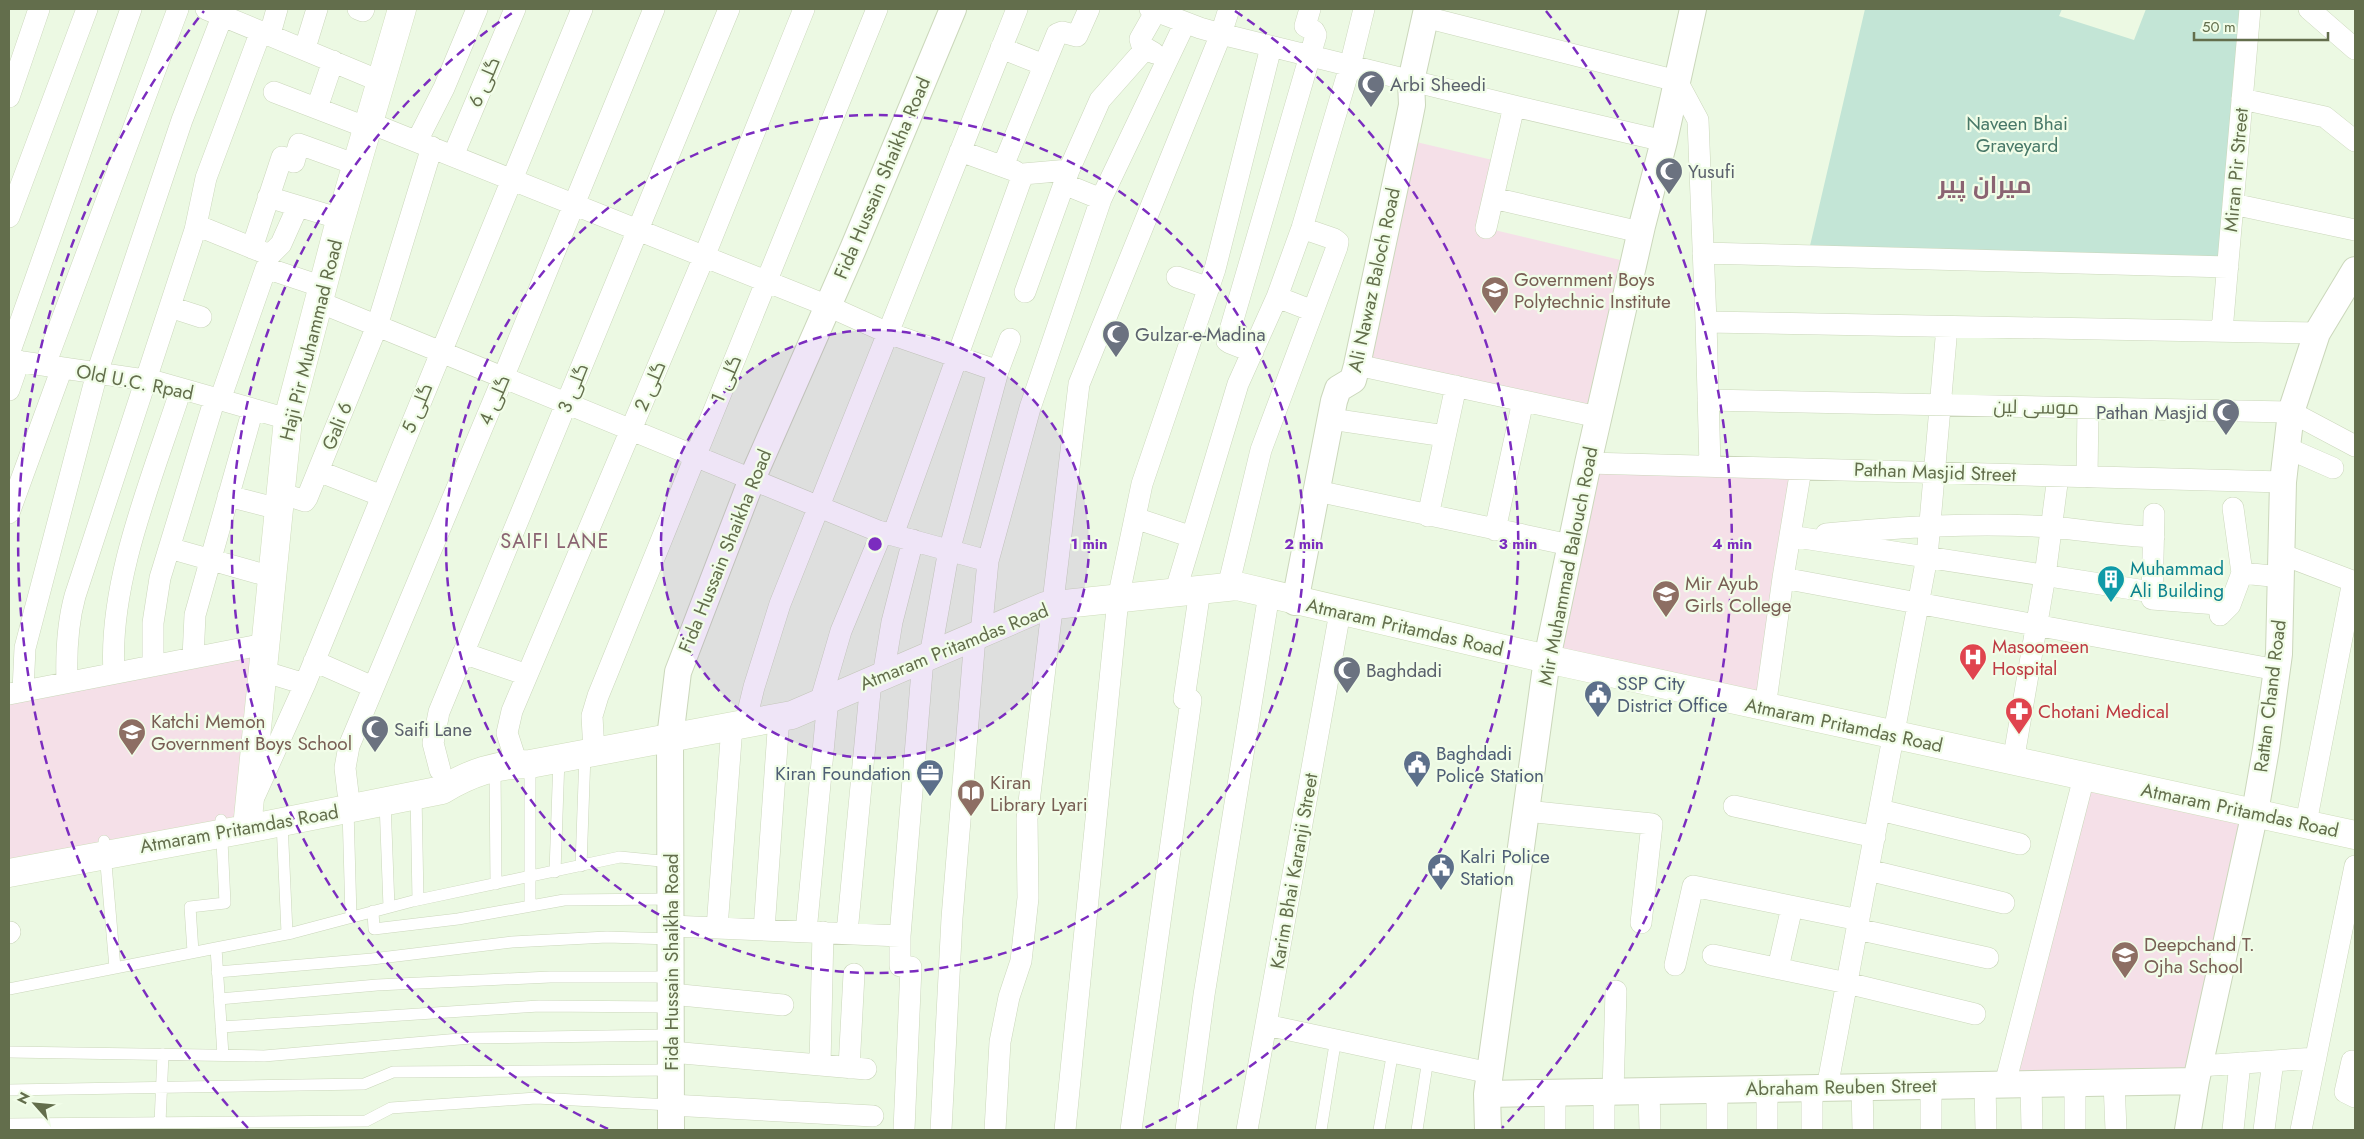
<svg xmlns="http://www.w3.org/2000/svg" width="2364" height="1139" viewBox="0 0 2364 1139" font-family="Jost,Cairo,sans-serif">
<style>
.education{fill:#f5e0e8}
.green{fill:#c3e5d6}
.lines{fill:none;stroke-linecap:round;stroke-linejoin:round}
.service-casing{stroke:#cbd7bb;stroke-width:12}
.minor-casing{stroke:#cbd7bb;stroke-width:22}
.tertiary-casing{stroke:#cbd7bb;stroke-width:28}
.secondary-casing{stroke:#cfddbb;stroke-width:29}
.service{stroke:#fff;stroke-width:11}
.minor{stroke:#fff;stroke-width:21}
.tertiary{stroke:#fff;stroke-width:26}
.secondary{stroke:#fff;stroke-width:28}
.ring{fill:none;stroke:#7b2cbf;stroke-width:2.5;stroke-dasharray:9 6}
.labels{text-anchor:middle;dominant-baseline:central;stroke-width:4.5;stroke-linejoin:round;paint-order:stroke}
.street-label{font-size:19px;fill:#636e4c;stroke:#f1fde8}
.worship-label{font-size:19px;fill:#5b616d;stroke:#f1fde8;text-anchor:start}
.park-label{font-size:19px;fill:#487868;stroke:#f1fde8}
.education-label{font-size:19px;fill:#785e54;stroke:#f1fde8;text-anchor:start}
.culture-label{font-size:19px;fill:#0d838f;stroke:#f1fde8;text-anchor:start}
.health-label{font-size:19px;fill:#be3a42;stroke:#f1fde8;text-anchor:start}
.service-label{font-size:19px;fill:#4e5e75;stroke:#f1fde8;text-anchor:start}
.neighbourhood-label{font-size:20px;letter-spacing:1px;fill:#8b6472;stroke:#f1fde8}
.district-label{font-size:24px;font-weight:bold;fill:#8b6472;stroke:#f1fde8}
.centre{fill:#7b2cbf;stroke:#f1fde8;stroke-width:2.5}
.ring-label{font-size:15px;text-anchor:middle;font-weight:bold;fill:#7b2cbf;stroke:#f1fde8;stroke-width:4.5;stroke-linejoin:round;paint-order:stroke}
</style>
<rect width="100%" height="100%" fill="#ecf9e3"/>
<path class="education" d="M1412,141L1501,162L1486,228L1633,263L1598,417L1357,365Z
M1588,463L1801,469L1765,708L1547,659Z
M265,644L250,818L9,866V695Z
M2084,777L2255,812L2196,1081L2005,1084Z"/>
<path class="green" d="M1865,9H2062L2059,16L2134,40L2146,9H2250L2228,267L1809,250Z"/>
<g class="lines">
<g class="service-casing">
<path id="service" d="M530,764V906
M495,768L496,884
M416,794L418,900
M385,802L389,907
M348,809L351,917
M282,822L287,933
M104,841L115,968
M581,866L585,754
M555,872L559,758
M373,911L374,929L458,919L564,900L671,899
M216,948L292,933L413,901L620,857L671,862
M193,952L190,907L225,903L221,820
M217,972L372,959L512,942L607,937L671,939
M9,989L216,948L223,1055
M219,999L377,985L550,977H671
M221,1027L539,1006L671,1007
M9,1052L264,1056L471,1038L671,1035
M9,1090L364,1084L393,1072L671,1070
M160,1123L163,1054
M9,1124L366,1121L391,1108L536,1098L671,1105
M1321,1130L1336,1038
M1379,1130L1393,1051
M1417,1130L1428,1059"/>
</g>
<g class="minor-casing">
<path id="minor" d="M206,9L382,82
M358,9L363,11L364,9
M1150,9L1200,28L1221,34L1514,106L1664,141
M2309,9L2355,49
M1425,17L1677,81L1698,120L1706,322L2317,333
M270,34L277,9
M305,48L317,9
M1001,48L1044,65
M1154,53L1142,46L1140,39L1157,9
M274,92L368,128
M9,97L39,9
M2242,99L2325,117L2355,141
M317,108L333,61
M370,123L828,306L888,333L998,371
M417,141L444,88L477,9
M960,151L1015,171
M453,156L515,9
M1003,166L1057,34L1062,32L1077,36L1089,9
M1064,184L1101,199
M268,197L341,219
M1493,198L1640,232
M2233,204L2355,230
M9,217L87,9
M196,225L265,253
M1486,228L1514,106
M252,248L282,157L294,162L299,144L357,165
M1703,253L2228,267
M270,255L281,244L298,206
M1177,277L1209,288
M1025,292L1069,170L1100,100L1146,48
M1277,297L1313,311
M319,302L878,531L988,561
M170,307L201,317
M1706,322L1710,466
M2222,331L2250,9
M1253,352L1230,343L1227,341L1228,337L1316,35L1314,31L1305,26L1310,9
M9,354L131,9
M9,360L158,382L288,419
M45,365L178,9
M1357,365L1598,417
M9,390L19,361
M220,400L266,268L323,287
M1708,400L2291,412L2355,446
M1331,419L1445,436
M2287,448L2333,468
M1588,463L2283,482
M318,471L382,496
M2087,477L2088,408
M1317,491L1570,545
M280,493L305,501L307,498L377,326L432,147
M228,496L279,509
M9,513L62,368
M2154,514L2152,599L2230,605
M1428,516L1456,386
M1135,518L1192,537
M1495,530L1523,401
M1826,534C1901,527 1975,522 2051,527C2085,530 2119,536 2154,537
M893,535L1023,174L1069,170
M1790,536L2152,592
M169,548L272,577
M2281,554L2355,582
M2242,573L2281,577
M1783,578L2277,670
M1228,587L1261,450L1337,247L1338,242L1334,239L1302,228
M1175,593L1238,384L1277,297L1302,228L1350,66L1364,9
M2220,615L2230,605L2242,573L2233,508
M981,634L988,561L1030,408L1101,199L1185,23
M463,653L527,675
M930,656L948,555L998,371L1010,339
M193,658L195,615L253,409
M314,661L373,687
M153,666V623L160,578L215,398
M262,671L305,684
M114,673C108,581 153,476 181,389
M883,676L892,622L913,540
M67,682C66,652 67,625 75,596L195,230L206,178L261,31
M23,691L25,648L97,373L182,120L225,9
M9,694L265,644
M820,703L841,631L882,532
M1765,708L1783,578L1801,469
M745,724L754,687L780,604L1017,9
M594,752L592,716L598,696L877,9
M2013,762L2045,576L2058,476
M517,764L507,733L512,711L704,257L804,9
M440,770L433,743L439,712L729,9
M348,793L345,768L349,746L503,378L654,9
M255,795L305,684L582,9
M1734,806L1875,837
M1880,810L2020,844
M1526,811L1652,824L1641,923
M2306,823L2353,581
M1868,870L2004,903
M671,926L900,936
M717,928L732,726
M1857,929L1988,958
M764,930L779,717
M806,932L828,699
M9,933L10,932
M847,933L871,681
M1713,955L1847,983L1975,1014
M1675,965L1693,886L1859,920
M1778,968L1792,907
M671,994L783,1005
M1266,1025L1490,1073
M671,1052L866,1069
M2352,1061L2345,1092L2355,1097
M820,1065L823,932
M2199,1066L2316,1058
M849,1068L854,974
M2114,1082L2116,1130
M2075,1083V1130
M2005,1084L2084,777
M2031,1084L2032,1130
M1985,1085L1986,1130
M1931,1086V1130
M1862,1087L1863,1130
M1812,1088V1130
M1827,1088L1927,557L1947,327
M1767,1089V1130
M1717,1090V1130
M1649,1091L1650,1130
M1613,1092L1616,991
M1555,1093V1130
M671,1105L873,1116
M904,1130L911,967L900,966V936L923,659
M941,1130L952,918L975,637
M995,1130L1000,1042L1009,997L1021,961L1028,898L1027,819L1079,384L1221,34L1229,9
M1065,1130L1118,599L1142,484L1215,269L1271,47
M1131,1130L1191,700L1184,699L1200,590
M1186,1130L1204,995L1269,594
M1247,1130L1340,612
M1604,1130V1092
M2233,1130L2240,1063
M2264,1130L2273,1061
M2301,1130L2355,866"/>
</g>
<g class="tertiary-casing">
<path id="tertiary" d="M1295,602L1334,401L1338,389L1353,380L1357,365L1409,120L1412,105L1411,81L1427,9
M1487,1094L2196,1081
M671,1130L670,738L678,672L752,479L853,249L953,9
M1488,1130L1487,1094L1547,659L1588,463L1642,226L1664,141L1693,9
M2188,1130L2196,1081L2255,812L2266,749L2279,654L2283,482L2291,412L2317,333L2355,270"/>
</g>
<g class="secondary-casing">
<path id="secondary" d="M247,828L288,419L337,232L402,9
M9,873L257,827L442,790C470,773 496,764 530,764L792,715L1045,606L1237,586L1547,659L2355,835"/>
</g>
<use href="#service" class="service"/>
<use href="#minor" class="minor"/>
<use href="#tertiary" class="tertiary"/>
<use href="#secondary" class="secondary"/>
</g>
<circle cx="875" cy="544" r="214" fill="#7b2cbf" fill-opacity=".12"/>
<g class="ring">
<circle cx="875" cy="544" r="214"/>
<circle cx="875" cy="544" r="429"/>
<path d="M608 1129A643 643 0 0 1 515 11M1235 11A643 643 0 0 1 1142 1129"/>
<path d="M248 1128A857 857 0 0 1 204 11M1546 11A857 857 0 0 1 1502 1128"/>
</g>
<defs>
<g id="mosque-pin" transform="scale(1.4375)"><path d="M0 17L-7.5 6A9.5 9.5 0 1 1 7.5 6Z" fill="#6b7280" stroke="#f1fde8"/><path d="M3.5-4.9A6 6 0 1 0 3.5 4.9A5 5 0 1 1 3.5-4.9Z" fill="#fff"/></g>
<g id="school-pin" transform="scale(1.4375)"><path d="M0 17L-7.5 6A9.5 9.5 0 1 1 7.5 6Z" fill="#8d6e63" stroke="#f1fde8"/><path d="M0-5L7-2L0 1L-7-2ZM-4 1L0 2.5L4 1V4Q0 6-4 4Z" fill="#fff"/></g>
<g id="building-pin" transform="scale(1.4375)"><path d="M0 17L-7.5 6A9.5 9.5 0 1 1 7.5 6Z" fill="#0f9aa8" stroke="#f1fde8"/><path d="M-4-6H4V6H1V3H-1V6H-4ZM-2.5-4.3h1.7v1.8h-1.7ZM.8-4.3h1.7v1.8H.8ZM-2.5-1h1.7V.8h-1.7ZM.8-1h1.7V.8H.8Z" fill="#fff"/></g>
<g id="hospital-pin" transform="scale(1.4375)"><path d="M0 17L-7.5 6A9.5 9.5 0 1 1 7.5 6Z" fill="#e0444e" stroke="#f1fde8"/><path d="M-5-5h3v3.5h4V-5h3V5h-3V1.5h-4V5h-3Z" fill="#fff"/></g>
<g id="civic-pin" transform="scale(1.4375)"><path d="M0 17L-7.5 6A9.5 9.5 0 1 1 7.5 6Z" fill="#5c6f8a" stroke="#f1fde8"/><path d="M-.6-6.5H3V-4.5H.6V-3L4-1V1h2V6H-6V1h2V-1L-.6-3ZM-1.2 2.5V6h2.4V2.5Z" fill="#fff"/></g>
<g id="pharmacy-pin" transform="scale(1.4375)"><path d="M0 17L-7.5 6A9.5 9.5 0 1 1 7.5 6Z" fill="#e0444e" stroke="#f1fde8"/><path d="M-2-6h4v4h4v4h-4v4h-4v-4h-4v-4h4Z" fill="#fff"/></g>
<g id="office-pin" transform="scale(1.4375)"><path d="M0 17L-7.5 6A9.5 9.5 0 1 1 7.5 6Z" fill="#5c6f8a" stroke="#f1fde8"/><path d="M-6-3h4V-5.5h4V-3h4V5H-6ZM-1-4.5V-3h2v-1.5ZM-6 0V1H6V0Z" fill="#fff"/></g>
<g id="library-pin" transform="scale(1.4375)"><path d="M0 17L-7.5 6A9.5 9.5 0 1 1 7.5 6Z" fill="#8d6e63" stroke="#f1fde8"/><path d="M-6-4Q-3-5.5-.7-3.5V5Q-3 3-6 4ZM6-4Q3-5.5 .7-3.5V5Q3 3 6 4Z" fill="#fff"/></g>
</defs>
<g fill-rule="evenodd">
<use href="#mosque-pin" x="1371" y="84"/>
<use href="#mosque-pin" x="1669" y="171"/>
<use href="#school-pin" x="1495" y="290"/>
<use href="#mosque-pin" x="1116" y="334"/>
<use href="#mosque-pin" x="2226" y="412"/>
<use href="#building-pin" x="2111" y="579"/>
<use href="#school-pin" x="1666" y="594"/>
<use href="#hospital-pin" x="1973" y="657"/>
<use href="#mosque-pin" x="1347" y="670"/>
<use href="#civic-pin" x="1598" y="694"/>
<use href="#pharmacy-pin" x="2019" y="711"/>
<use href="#mosque-pin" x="375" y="729"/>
<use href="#school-pin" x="132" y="732"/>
<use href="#civic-pin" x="1417" y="764"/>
<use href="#office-pin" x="930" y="773"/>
<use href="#library-pin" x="971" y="793"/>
<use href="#civic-pin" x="1441" y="867"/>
<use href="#school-pin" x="2125" y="955"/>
</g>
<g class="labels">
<g class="street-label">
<text transform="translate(484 82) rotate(-67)">گلی 6</text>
<text transform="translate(2236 170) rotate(-85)">Miran Pir Street</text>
<text transform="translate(882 178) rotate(-67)">Fida Hussain Shaikha Road</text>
<text transform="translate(1374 280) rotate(-78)">Ali Nawaz Baloch Road</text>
<text transform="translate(311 340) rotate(-76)">Haji Pir Muhammad Road</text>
<text transform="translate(726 379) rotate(-67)">گلی 1</text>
<text transform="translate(135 382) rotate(11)">Old U.C. Rpad</text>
<text transform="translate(650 386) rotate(-67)">گلی 2</text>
<text transform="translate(573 388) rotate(-68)">گلی 3</text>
<text transform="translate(494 400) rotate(-67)">گلی 4</text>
<text transform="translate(2036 407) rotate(1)">موسی لین</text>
<text transform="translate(417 408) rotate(-68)">گلی 5</text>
<text transform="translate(337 426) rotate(-68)">Gali 6</text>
<text transform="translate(1935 472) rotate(2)">Pathan Masjid Street</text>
<text transform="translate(725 551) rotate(-68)">Fida Hussain Shaikha Road</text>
<text transform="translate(1568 566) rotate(-79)">Mir Muhammad Balouch Road</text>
<text transform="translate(1405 627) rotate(13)">Atmaram Pritamdas Road</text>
<text transform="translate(954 647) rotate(-22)">Atmaram Pritamdas Road</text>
<text transform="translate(2270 696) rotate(-83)">Rattan Chand Road</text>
<text transform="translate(1844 725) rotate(12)">Atmaram Pritamdas Road</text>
<text transform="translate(2240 810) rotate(12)">Atmaram Pritamdas Road</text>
<text transform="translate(239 829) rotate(-10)">Atmaram Pritamdas Road</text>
<text transform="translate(1294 871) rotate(-80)">Karim Bhai Karanji Street</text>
<text transform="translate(671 962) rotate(-90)">Fida Hussain Shaikha Road</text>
<text transform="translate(1841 1087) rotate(-1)">Abraham Reuben Street</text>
</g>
<g class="worship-label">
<text x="1390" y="84">Arbi Sheedi</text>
<text x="1688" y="171">Yusufi</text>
<text x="1135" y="334">Gulzar-e-Madina</text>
<text x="2207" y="412" text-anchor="end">Pathan Masjid</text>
<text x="1366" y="670">Baghdadi</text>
<text x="394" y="729">Saifi Lane</text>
</g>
<g class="park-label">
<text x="2017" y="123">Naveen Bhai<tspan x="2017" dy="22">Graveyard</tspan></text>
</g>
<g class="education-label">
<text x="1514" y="279">Government Boys<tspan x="1514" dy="22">Polytechnic Institute</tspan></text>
<text x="1685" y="583">Mir Ayub<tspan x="1685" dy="22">Girls College</tspan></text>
<text x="151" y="721">Katchi Memon<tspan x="151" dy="22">Government Boys School</tspan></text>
<text x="990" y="782">Kiran<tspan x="990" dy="22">Library Lyari</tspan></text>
<text x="2144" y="944">Deepchand T.<tspan x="2144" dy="22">Ojha School</tspan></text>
</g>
<g class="culture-label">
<text x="2130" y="568">Muhammad<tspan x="2130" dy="22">Ali Building</tspan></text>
</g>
<g class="health-label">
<text x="1992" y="646">Masoomeen<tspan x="1992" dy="22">Hospital</tspan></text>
<text x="2038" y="711">Chotani Medical</text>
</g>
<g class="service-label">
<text x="1617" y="683">SSP City<tspan x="1617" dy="22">District Office</tspan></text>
<text x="1436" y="753">Baghdadi<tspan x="1436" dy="22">Police Station</tspan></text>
<text x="911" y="773" text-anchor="end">Kiran Foundation</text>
<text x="1460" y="856">Kalri Police<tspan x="1460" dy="22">Station</tspan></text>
</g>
<g class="neighbourhood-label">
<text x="555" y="541">SAIFI LANE</text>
</g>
<g class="district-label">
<text x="1985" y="184">میران پیر</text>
</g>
</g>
<circle cx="875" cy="544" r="8" class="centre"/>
<g class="ring-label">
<text x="1089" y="549">1 min</text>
<text x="1304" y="549">2 min</text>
<text x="1518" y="549">3 min</text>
<text x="1732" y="549">4 min</text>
</g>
<rect width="2364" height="1139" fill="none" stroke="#636e4c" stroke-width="20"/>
<g transform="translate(35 1104) rotate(297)" stroke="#f1fde8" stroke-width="4" paint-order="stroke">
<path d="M0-4L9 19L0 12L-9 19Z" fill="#636e4c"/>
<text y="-8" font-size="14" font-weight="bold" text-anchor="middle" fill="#636e4c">N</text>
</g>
<path d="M2194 32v8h134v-8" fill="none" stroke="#636e4c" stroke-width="2.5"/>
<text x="2202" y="32" font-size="15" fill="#636e4c" stroke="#f1fde8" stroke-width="4" paint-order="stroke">50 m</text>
</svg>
